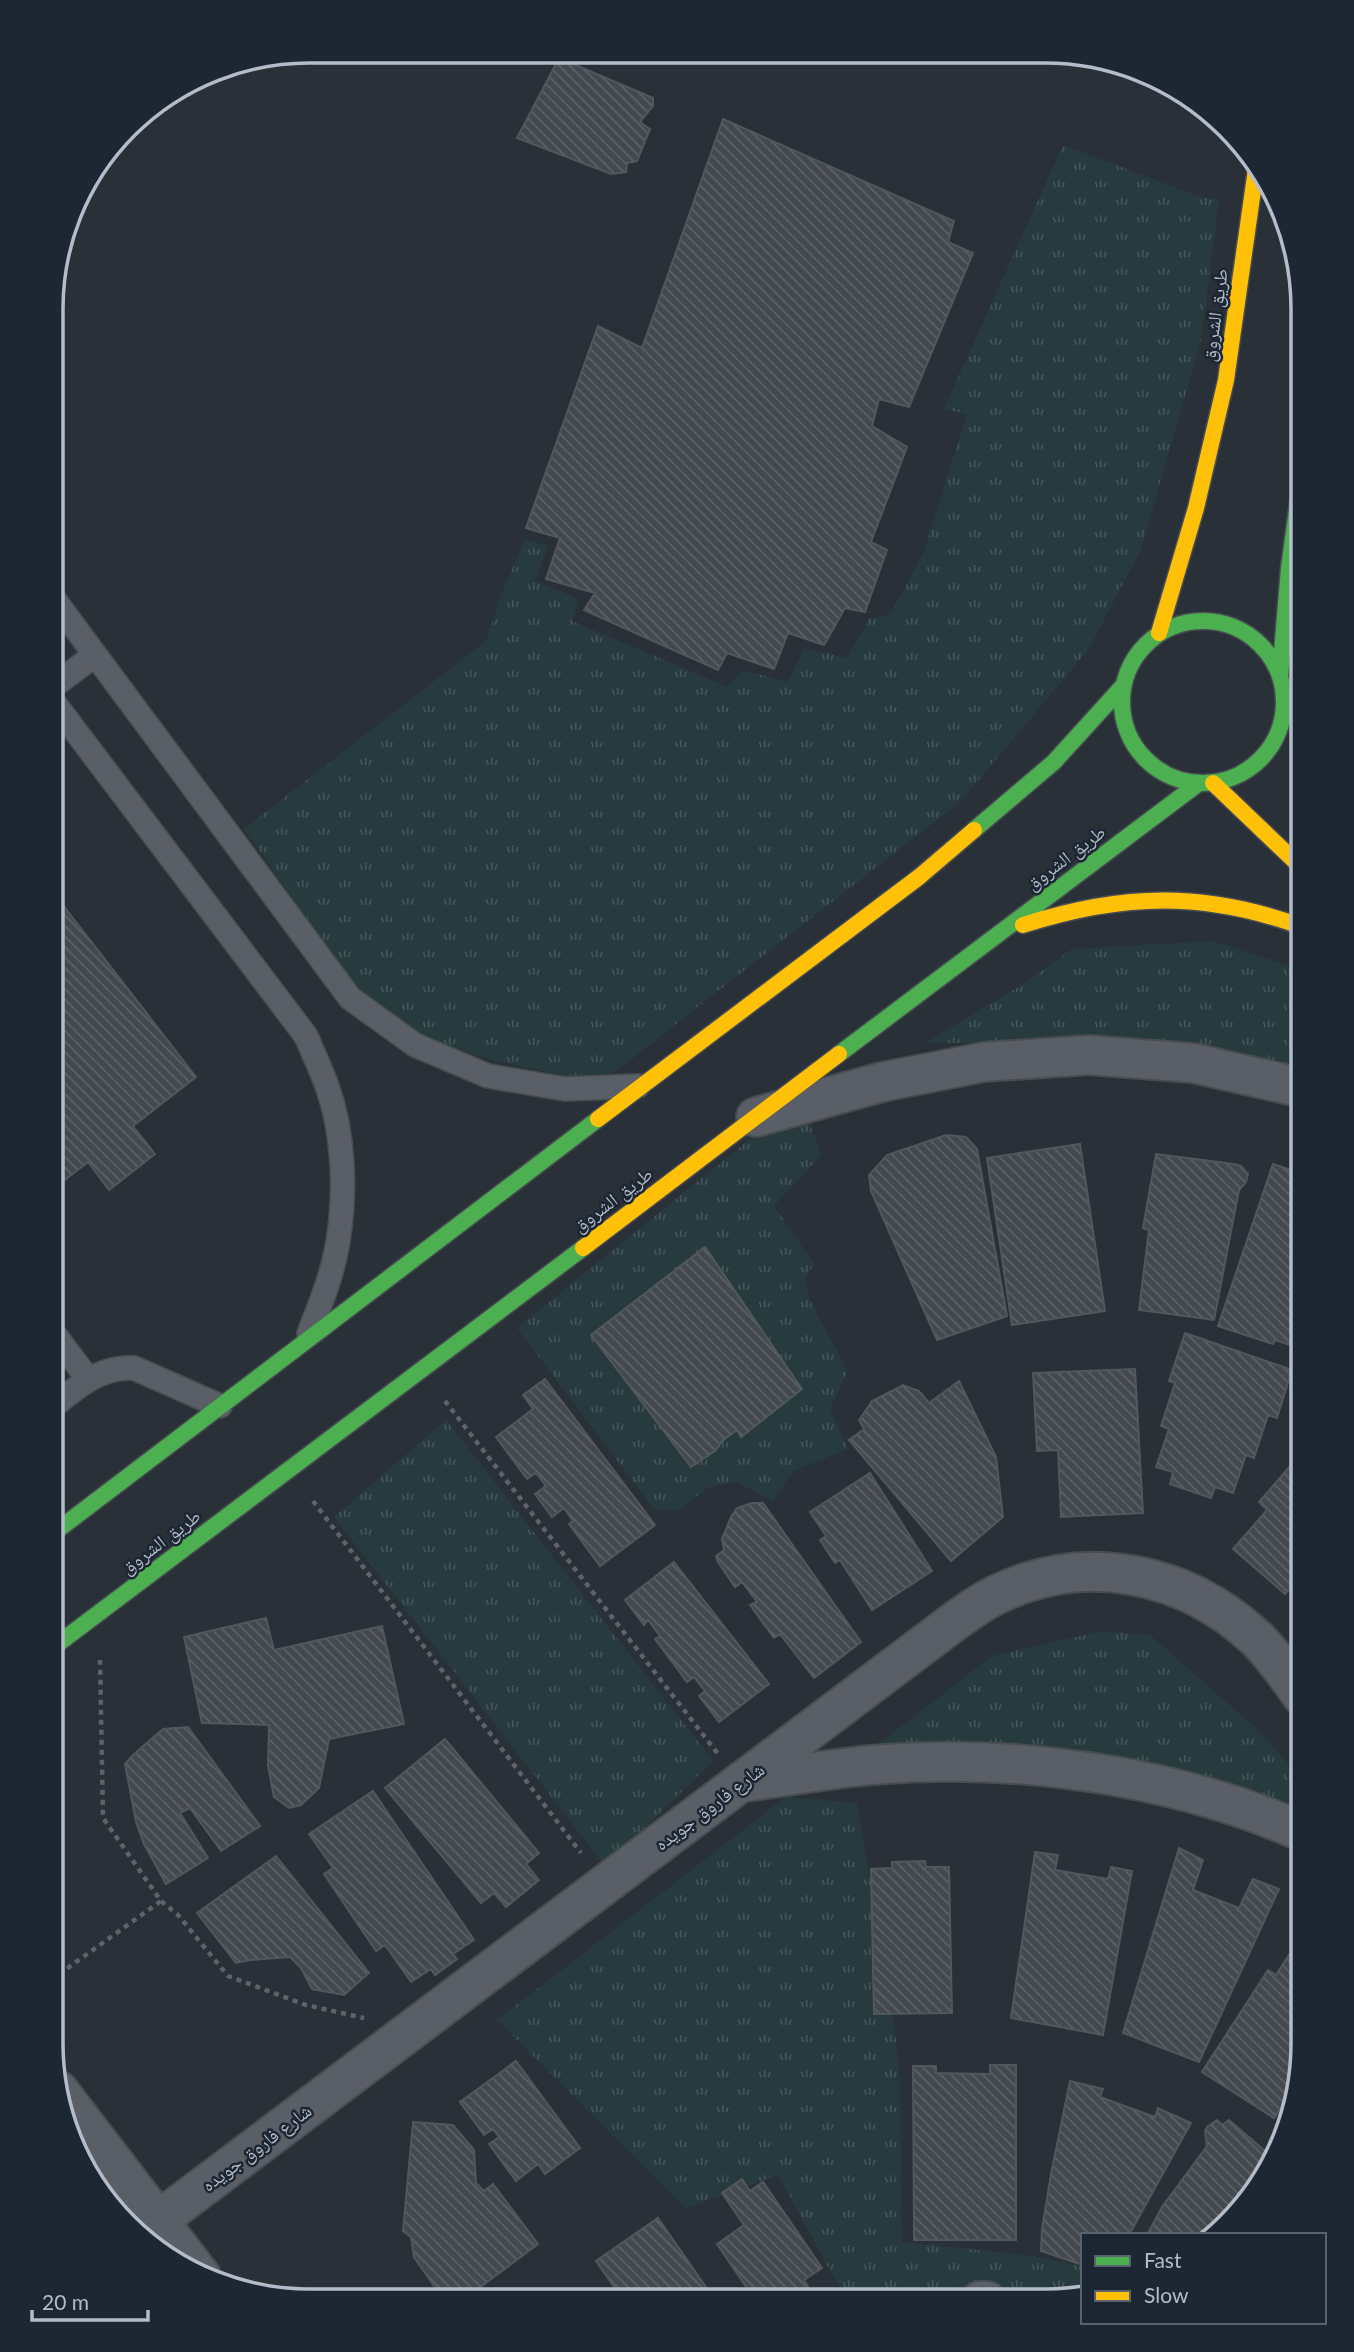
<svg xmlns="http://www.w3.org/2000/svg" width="1354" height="2352" viewBox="0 0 1354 2352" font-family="Lato,'Noto Naskh Arabic',sans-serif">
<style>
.grass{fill:url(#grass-tufts)}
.building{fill:url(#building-back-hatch);stroke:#52575f;stroke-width:2}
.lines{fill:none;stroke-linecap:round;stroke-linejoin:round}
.lane-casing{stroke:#484c53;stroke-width:26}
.street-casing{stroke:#484c53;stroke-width:42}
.fast-casing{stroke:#484c53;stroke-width:19}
.slow-casing{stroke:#484c53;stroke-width:19}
.path{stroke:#5d636a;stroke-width:4.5;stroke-dasharray:5 5;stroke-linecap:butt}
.lane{stroke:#5a5e66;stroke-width:23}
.street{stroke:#5a5e66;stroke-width:38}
.fast{stroke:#4caf50;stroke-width:16}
.slow{stroke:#ffc107;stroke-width:16}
.labels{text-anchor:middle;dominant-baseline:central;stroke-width:5;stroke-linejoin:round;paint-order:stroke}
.street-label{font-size:19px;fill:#b4bcc9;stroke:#1d2633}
.rim{fill:none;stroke:#b4bcc9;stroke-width:3.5}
</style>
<defs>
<pattern id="grass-tufts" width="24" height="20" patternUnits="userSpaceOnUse" patternTransform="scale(1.75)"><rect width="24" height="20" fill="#273a3e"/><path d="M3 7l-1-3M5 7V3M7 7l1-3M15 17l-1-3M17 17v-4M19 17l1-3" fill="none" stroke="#445559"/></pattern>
<pattern id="building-back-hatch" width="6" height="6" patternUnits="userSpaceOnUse" patternTransform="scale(1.75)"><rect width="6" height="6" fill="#444950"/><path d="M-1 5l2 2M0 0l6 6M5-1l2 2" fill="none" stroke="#5d6168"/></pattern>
</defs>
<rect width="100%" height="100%" fill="#2a3038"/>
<path class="grass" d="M1063,145L1198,196L1219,200L1201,340L1141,550L1088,650L960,802L612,1074L565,1076L492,1060L427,1040L361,995L244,829L486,641L502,592L525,539L548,546L535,581L579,599L572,621L728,687L742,670L788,682L805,648L847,658L869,619L891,614L924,551L967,414L944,409Z
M1212,941L1303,970V1079L1097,1043H925L1025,983L1072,949Z
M807,1116L821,1155L774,1206L815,1265C811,1269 807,1273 806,1278C802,1298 840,1349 847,1373L830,1409L848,1449L793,1471L773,1501L736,1482L709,1487L678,1511L654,1509L517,1328L756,1134Z
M446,1420L713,1761L605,1866L334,1517Z
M1101,1631L1150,1635L1258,1730L1303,1781V1818L876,1746L992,1656Z
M786,1797L857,1803L896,2040L900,2082L902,2242L1034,2256L1083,2267V2295L1048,2301L1023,2292L951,2287L918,2301H852L843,2294L778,2175L686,2208L497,2020Z"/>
<path class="building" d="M559,58L653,98V106L640,122L650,129L637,161L627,163L626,172L611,174L517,138Z
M723,119L954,221L948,242L973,253L909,407L879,399L872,426L907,447L871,542L887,550L865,612L845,608L824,645L788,633L774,669L727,653L718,670L584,610L595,593L546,579L560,538L526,528L598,326L642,348Z
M52,891L196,1077L133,1126L155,1154L109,1190L88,1162L52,1190Z
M946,1135L966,1137L977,1149L1007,1316L937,1340L871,1191L869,1175L887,1155Z
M1080,1144L1105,1311L1012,1325L987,1158Z
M1156,1154L1234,1164L1241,1166L1248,1174L1246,1182L1239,1190L1214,1320L1139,1310L1149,1230L1143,1228Z
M1273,1164L1303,1174V1335L1299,1348L1275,1340L1273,1344L1218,1326Z
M705,1247L802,1389L741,1437L737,1430L722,1441L715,1451L691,1467L591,1335Z
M1185,1333L1292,1370L1277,1418L1268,1415L1254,1458L1246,1455L1233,1493L1215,1487L1211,1498L1170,1484L1173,1472L1156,1467L1169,1429L1161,1426L1175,1383L1169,1381Z
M1135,1369L1143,1513L1061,1517L1058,1450L1037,1451L1033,1373Z
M545,1379L655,1525L600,1566L569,1524L573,1521L564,1508L552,1517L535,1494L546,1486L536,1473L527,1479L496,1437L533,1409L523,1395Z
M959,1381L996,1457L1003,1517L951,1561L849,1440L864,1429L859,1420L872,1401L903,1385L919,1391L929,1403Z
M1303,1451V1574L1285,1594L1233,1549L1267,1510L1259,1502Z
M870,1473L932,1571L872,1610L840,1560L835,1563L820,1540L826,1536L810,1512Z
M752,1503H763L861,1642L814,1678L780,1634L774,1638L750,1605L757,1602L742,1582L735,1587L718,1562L716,1556L724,1550L722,1539L731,1517L737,1508Z
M674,1562L769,1684L719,1722L699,1696L705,1691L694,1677L687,1682L655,1639L660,1636L648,1620L644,1625L625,1600Z
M266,1618L274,1650L382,1626L404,1724L329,1739L319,1788L301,1805L289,1808L274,1797L268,1766L269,1725L202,1723L184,1637Z
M188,1727L260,1826L221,1851L190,1808L180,1813L208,1858L166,1884L144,1844L136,1822L125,1764L133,1755L163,1729Z
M445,1739L539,1853L526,1864L539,1880L506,1907L494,1893L481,1903L385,1788Z
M373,1791L474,1940L453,1954L457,1959L435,1975L431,1969L411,1982L385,1945L376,1951L324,1874L333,1868L309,1834Z
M1179,1848L1203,1860L1193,1890L1239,1908L1253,1879L1279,1889L1199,2062L1123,2033Z
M1035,1852L1058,1855L1055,1870L1108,1879L1111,1867L1132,1871L1103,2035L1011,2018Z
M276,1856L369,1973L344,1995L312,1989L301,1968L290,1957L249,1960L236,1963L197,1913Z
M925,1861L926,1867H949L952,2013L874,2014L871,1869L892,1868V1862Z
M1303,1933V2061L1299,2079L1274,2118L1202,2072L1268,1970L1276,1975Z
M516,2061L580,2148L545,2174L538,2164L516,2181L489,2144L499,2137L493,2129L484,2135L460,2102Z
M990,2065H1016V2240H914L913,2066H936V2073L990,2074Z
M1070,2081L1103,2089L1100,2097L1155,2117L1158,2108L1191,2123L1129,2235H1083V2265L1041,2251L1042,2229L1051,2174Z
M1217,2120L1222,2125L1229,2120L1273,2158L1250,2200L1216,2235H1147L1162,2207L1207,2146L1205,2131L1207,2127Z
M413,2122L453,2125L474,2150L476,2183L484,2191L493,2184L538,2244L463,2300L443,2299L414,2257L411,2237L403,2231Z
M742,2179L750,2191L763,2182L822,2268L804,2280L811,2291L798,2301H792L788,2294L779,2300H755L717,2244L744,2225L722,2193Z
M658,2218L715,2300H623L596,2261Z"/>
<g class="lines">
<g class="lane-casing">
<path id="lane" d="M53,598L350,998L415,1045L488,1076L565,1089L638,1086
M52,687L95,655
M52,700L306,1036C313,1053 321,1069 327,1086C344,1133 346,1192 338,1241C333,1273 321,1303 309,1333
M52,1331L88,1379
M52,1407C78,1387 100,1366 134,1368L220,1406"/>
</g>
<g class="street-casing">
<path id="street" d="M756,1117L882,1082L984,1062L1089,1055L1193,1063L1303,1088
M745,1782C787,1776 829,1769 871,1765C1013,1753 1172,1774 1303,1832
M59,2091L201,2276
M139,2235L955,1621C968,1612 981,1602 996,1595C1085,1551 1185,1572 1256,1638C1274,1655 1288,1677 1303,1697
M980,2301H987"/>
</g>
<g class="fast-casing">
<path id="fast" d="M1122 702a81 81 0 1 1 162 0a81 81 0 1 1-162 0Z
M1280,677L1289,568L1303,466
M974,830L1054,762L1123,686
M839,1054L1199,783
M51,1535L598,1119
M51,1649L583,1248"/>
</g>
<g class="slow-casing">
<path id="slow" d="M1159,633L1196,508L1226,380L1257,162
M1213,783L1303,869
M1023,925C1123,893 1204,891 1303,927
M598,1119L919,877L974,830
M583,1248L839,1054"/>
</g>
<path class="path" d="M445,1401L718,1754
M313,1501L581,1853
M161,1901L178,1915L228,1976L306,2005L364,2018
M51,1980L161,1901L103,1818L100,1660"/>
<use href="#lane" class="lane"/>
<use href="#street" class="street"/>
<use href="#fast" class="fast"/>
<use href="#slow" class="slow"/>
</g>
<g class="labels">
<g class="street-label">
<text transform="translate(1214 315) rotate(-82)">طريق الشروق</text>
<text transform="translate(1065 857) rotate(-37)">طريق الشروق</text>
<text transform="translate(612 1199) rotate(-37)">طريق الشروق</text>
<text transform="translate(160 1541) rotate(-37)">طريق الشروق</text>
<text transform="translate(709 1806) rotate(-37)">شارع فاروق جويده</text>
<text transform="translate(256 2147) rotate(-37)">شارع فاروق جويده</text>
</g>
</g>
<path d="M0 0H1354V2352H0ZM309 63H1045A246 246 0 0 1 1291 309V2043A246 246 0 0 1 1045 2289H309A246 246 0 0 1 63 2043V309A246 246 0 0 1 309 63Z" fill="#1d2633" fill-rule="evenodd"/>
<path class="rim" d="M309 63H1045A246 246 0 0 1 1291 309V2043A246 246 0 0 1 1045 2289H309A246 246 0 0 1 63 2043V309A246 246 0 0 1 309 63Z"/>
<rect x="1081" y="2233" width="245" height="91" fill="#1d2633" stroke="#59626f" stroke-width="2"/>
<rect x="1095" y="2256" width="35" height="10" fill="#4caf50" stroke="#59626f" stroke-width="2"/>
<text x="1144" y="2268" font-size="21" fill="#b4bcc9">Fast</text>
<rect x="1095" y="2291" width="35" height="10" fill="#ffc107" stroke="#59626f" stroke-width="2"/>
<text x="1144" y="2303" font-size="21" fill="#b4bcc9">Slow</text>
<path d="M32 2310v10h116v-10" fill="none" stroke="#b4bcc9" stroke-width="3.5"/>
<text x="42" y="2310" font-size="21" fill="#b4bcc9" stroke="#1d2633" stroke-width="5" paint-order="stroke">20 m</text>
</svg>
